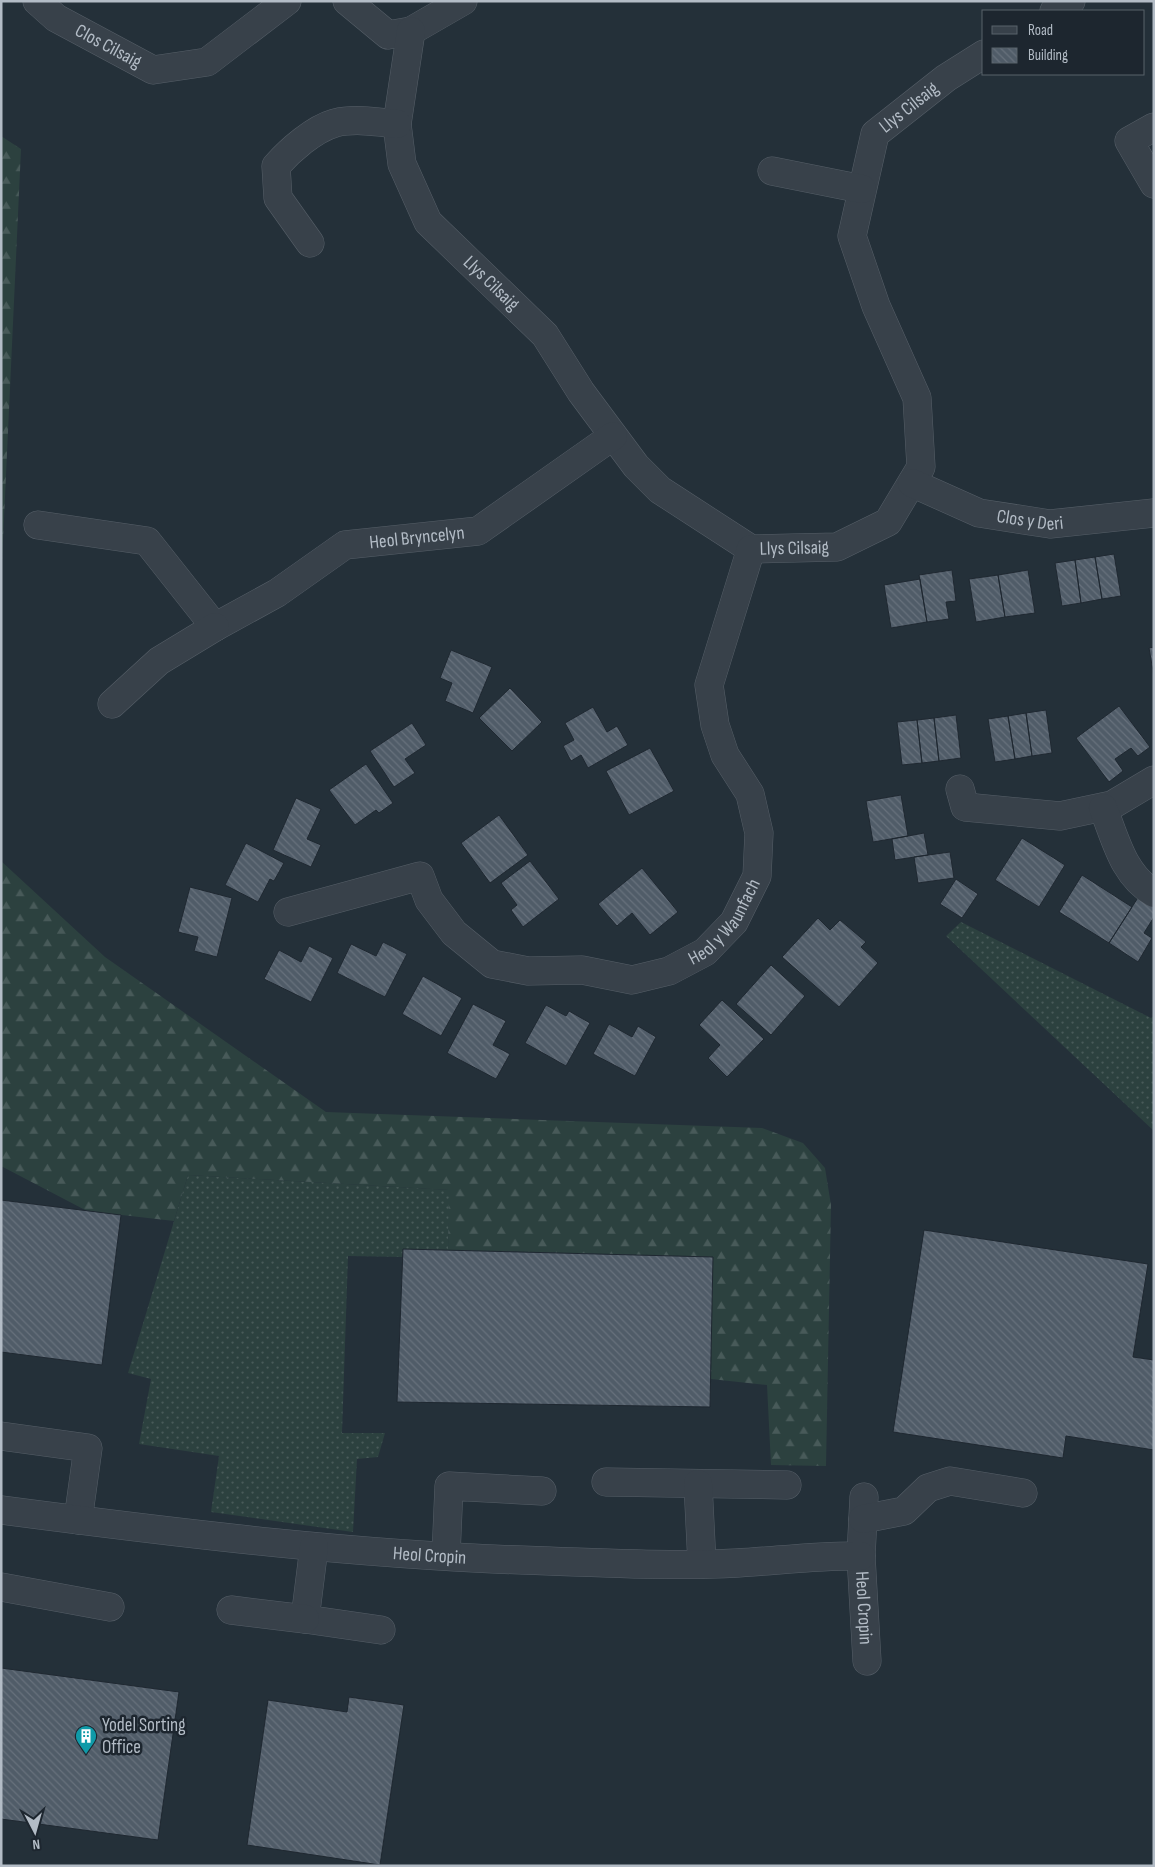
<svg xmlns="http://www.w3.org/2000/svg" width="1155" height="1867" viewBox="0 0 1155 1867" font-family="'Sofia Sans Condensed',sans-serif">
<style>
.grass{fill:url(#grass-dots)}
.forest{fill:url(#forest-firs)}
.building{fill:url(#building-back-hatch);stroke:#1f2831}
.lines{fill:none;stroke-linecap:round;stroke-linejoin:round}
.minor-casing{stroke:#565f68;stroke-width:29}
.minor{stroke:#38414a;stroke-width:28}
.labels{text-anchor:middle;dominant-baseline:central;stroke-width:5;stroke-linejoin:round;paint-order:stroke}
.street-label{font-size:19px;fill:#b3bcc6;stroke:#1d262f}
.poi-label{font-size:19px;fill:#b3bcc6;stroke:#1d262f;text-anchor:start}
</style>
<defs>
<pattern id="grass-dots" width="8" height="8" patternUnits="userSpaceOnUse" patternTransform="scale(1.25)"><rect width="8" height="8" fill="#2c413f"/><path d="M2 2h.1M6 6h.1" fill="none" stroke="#485a59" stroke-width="1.8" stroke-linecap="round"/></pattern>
<pattern id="forest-firs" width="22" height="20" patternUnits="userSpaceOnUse" patternTransform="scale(1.25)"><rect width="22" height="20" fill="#2c413f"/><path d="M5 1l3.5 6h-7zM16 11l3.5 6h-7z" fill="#485a59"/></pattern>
<pattern id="building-back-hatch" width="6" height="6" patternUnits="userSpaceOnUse" patternTransform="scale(1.25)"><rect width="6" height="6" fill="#505c68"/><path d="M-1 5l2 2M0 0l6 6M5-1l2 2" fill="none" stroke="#67717c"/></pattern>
</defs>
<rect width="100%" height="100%" fill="#243039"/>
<path class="grass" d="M961,922L1151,1018L1154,1016V1131L946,936Z
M188,1175L450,1190L448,1250L403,1249L402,1257L348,1256L342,1433H385L378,1457L357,1459L353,1532L211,1512L219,1456L139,1444L151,1379L128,1373Z"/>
<path class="forest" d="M1,136L21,149L1,584Z
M1,861L105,957L326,1112L762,1128L803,1143L825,1168L831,1205L826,1466L771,1465L767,1385L711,1379L712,1257L448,1250L449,1190L188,1175L174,1221L87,1211L1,1166Z"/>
<path class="building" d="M1114,554L1121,596L1102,599L1095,557Z
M1095,557L1102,599L1081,603L1075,560Z
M1075,560L1081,603L1062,606L1055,563Z
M952,570L956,601L946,602L949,619L927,622L919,575Z
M1028,570L1035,613L1005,617L998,575Z
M998,575L1005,617L976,622L969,579Z
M920,579L927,622L891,628L884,585Z
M1154,647V677L1149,648Z
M451,650L492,667L473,713L445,701L452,683L440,678Z
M510,688L542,722L512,751L479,718Z
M1119,706L1150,747L1138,756L1131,748L1115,759L1123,771L1109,782L1076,738Z
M593,707L607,732L617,726L628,745L588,768L581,755L571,761L563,746L574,740L565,723Z
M1046,710L1052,753L1032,756L1026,713Z
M1026,713L1032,756L1015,759L1008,716Z
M956,715L961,758L939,761L934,718Z
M1008,716L1015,759L995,762L988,719Z
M934,718L939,761L922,763L917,720Z
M917,720L922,763L902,765L897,722Z
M412,723L426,745L405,759L415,773L394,787L370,751Z
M650,748L674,791L629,815L606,771Z
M366,764L393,803L379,813L376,810L355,825L329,790Z
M901,795L908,836L873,842L866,801Z
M296,798L321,809L307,839L321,845L311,867L273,850Z
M499,815L528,855L490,883L461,843Z
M924,833L928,855L895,860L892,839Z
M1022,838L1065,865L1039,907L995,880Z
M246,843L284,863L274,881L270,879L258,902L225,885Z
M950,852L954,878L918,883L914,857Z
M530,861L559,899L523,927L511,910L517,905L501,883Z
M642,868L678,912L650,935L632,913L617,926L598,904Z
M1082,875L1132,907L1109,943L1059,912Z
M956,879L978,894L962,918L940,904Z
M190,887L232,898L217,957L194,951L198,937L178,932Z
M1139,896L1154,906V917L1144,933L1152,938L1138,962L1109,943Z
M818,918L830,930L840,920L866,942L861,947L878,963L839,1007L782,957Z
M383,942L407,954L385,997L337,973L351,944L376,956Z
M309,946L333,958L311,1002L264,979L279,950L301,962Z
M771,965L805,996L771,1035L736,1004Z
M423,976L462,998L441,1036L402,1014Z
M722,1000L764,1039L727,1077L708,1058L720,1045L699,1025Z
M473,1004L506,1021L493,1045L510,1054L496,1079L447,1053Z
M546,1005L566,1016L569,1011L590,1023L566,1066L525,1043Z
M609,1024L632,1037L638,1026L656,1037L635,1076L593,1054Z
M1,1200L121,1215L102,1365L1,1352Z
M924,1230L1148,1264L1133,1357L1154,1360V1450L1066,1436L1063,1458L893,1432Z
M403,1249L713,1257L710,1407L397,1402Z
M1,1668L179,1692L158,1840L1,1819Z
M349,1697L404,1705L380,1865L247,1845L268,1700L347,1712Z"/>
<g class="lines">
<g class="minor-casing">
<g id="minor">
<path id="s1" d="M37,1L56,18L153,70L207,62L287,1"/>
<path d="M347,1L388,35L411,31L463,1"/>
<path d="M1054,11L1071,1"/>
<path id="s2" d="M411,31L397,124L402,164L428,222L545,335L581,392L636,466L660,490L751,549L837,547L888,522L921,467L917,398L876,306L852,236L875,134L946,78L984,54"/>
<path d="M1154,127L1129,141L1154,184"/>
<path d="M772,171L862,189"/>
<path d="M310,243L278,198L276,166C290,150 314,129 335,123C355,118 378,122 397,124"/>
<path id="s3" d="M912,483L979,513L1050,524L1154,513"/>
<path id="s4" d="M38,525L147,541L215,627L277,593L345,545L478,531L613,436"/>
<path d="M112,704L159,661L215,627"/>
<path d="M960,789L965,807L1060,816L1112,805L1154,780"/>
<path d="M1103,808C1116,840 1123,875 1154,893"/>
<path id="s5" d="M288,912L420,876L429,900L454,933L492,964L528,971L582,970L632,980L669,971L705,952L734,922L757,876L759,833L750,794L725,755L715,725L709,685L751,549"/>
<path d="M1,1436L88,1448L78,1520"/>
<path d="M606,1482L787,1485"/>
<path d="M698,1484L702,1564"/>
<path id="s6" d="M864,1497L861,1556L867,1661"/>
<path id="s7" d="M1,1510C184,1534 365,1556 549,1561C604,1563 660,1566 714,1564C763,1563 812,1555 861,1556"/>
<path d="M863,1519L904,1511L928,1488L950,1481L1023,1493"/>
<path d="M314,1547L305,1619L381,1630"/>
<path d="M446,1556L449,1486L542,1491"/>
<path d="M1,1587L110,1607"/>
<path d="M231,1610L305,1619"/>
</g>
</g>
<use href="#minor" class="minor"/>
</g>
<defs>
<g id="building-pin" transform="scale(1.125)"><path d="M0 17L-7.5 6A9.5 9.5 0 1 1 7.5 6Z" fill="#0f9aa8" stroke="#1d262f"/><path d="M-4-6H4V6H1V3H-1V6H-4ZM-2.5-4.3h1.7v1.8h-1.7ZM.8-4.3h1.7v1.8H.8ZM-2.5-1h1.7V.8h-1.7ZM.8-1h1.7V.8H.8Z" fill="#fff"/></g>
</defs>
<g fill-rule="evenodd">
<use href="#building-pin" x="86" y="1736"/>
</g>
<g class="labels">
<g class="street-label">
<text stroke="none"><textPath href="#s1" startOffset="85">Clos Cilsaig</textPath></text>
<text stroke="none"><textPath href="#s2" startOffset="1261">Llys Cilsaig</textPath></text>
<text stroke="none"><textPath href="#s2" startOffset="286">Llys Cilsaig</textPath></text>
<text stroke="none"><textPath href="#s3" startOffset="125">Clos y Deri</textPath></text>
<text stroke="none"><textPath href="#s4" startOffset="446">Heol Bryncelyn</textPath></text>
<text stroke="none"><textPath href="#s2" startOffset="706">Llys Cilsaig</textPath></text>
<text stroke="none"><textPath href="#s5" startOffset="509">Heol y Waunfach</textPath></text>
<text stroke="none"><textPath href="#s7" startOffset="431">Heol Cropin</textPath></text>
<text stroke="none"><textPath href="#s6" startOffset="111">Heol Cropin</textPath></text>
</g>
<g class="poi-label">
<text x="102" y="1725">Yodel Sorting<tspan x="102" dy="22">Office</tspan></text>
</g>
</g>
<rect width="1155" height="1867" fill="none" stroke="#b3bcc6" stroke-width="5"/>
<rect x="982" y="10" width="162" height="65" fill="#1d262f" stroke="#59626b"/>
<rect x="992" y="26" width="25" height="8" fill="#38414a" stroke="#59626b"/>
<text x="1028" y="35" font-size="15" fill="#b3bcc6">Road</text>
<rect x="992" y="48" width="25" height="15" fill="url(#building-back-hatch)" stroke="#59626b"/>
<text x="1028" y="60" font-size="15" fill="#b3bcc6">Building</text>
<g transform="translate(35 1832) rotate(174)" stroke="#1d262f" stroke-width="4" paint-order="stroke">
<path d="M0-4L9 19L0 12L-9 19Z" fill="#b3bcc6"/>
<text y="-8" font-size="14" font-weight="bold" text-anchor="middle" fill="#b3bcc6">N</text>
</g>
</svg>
